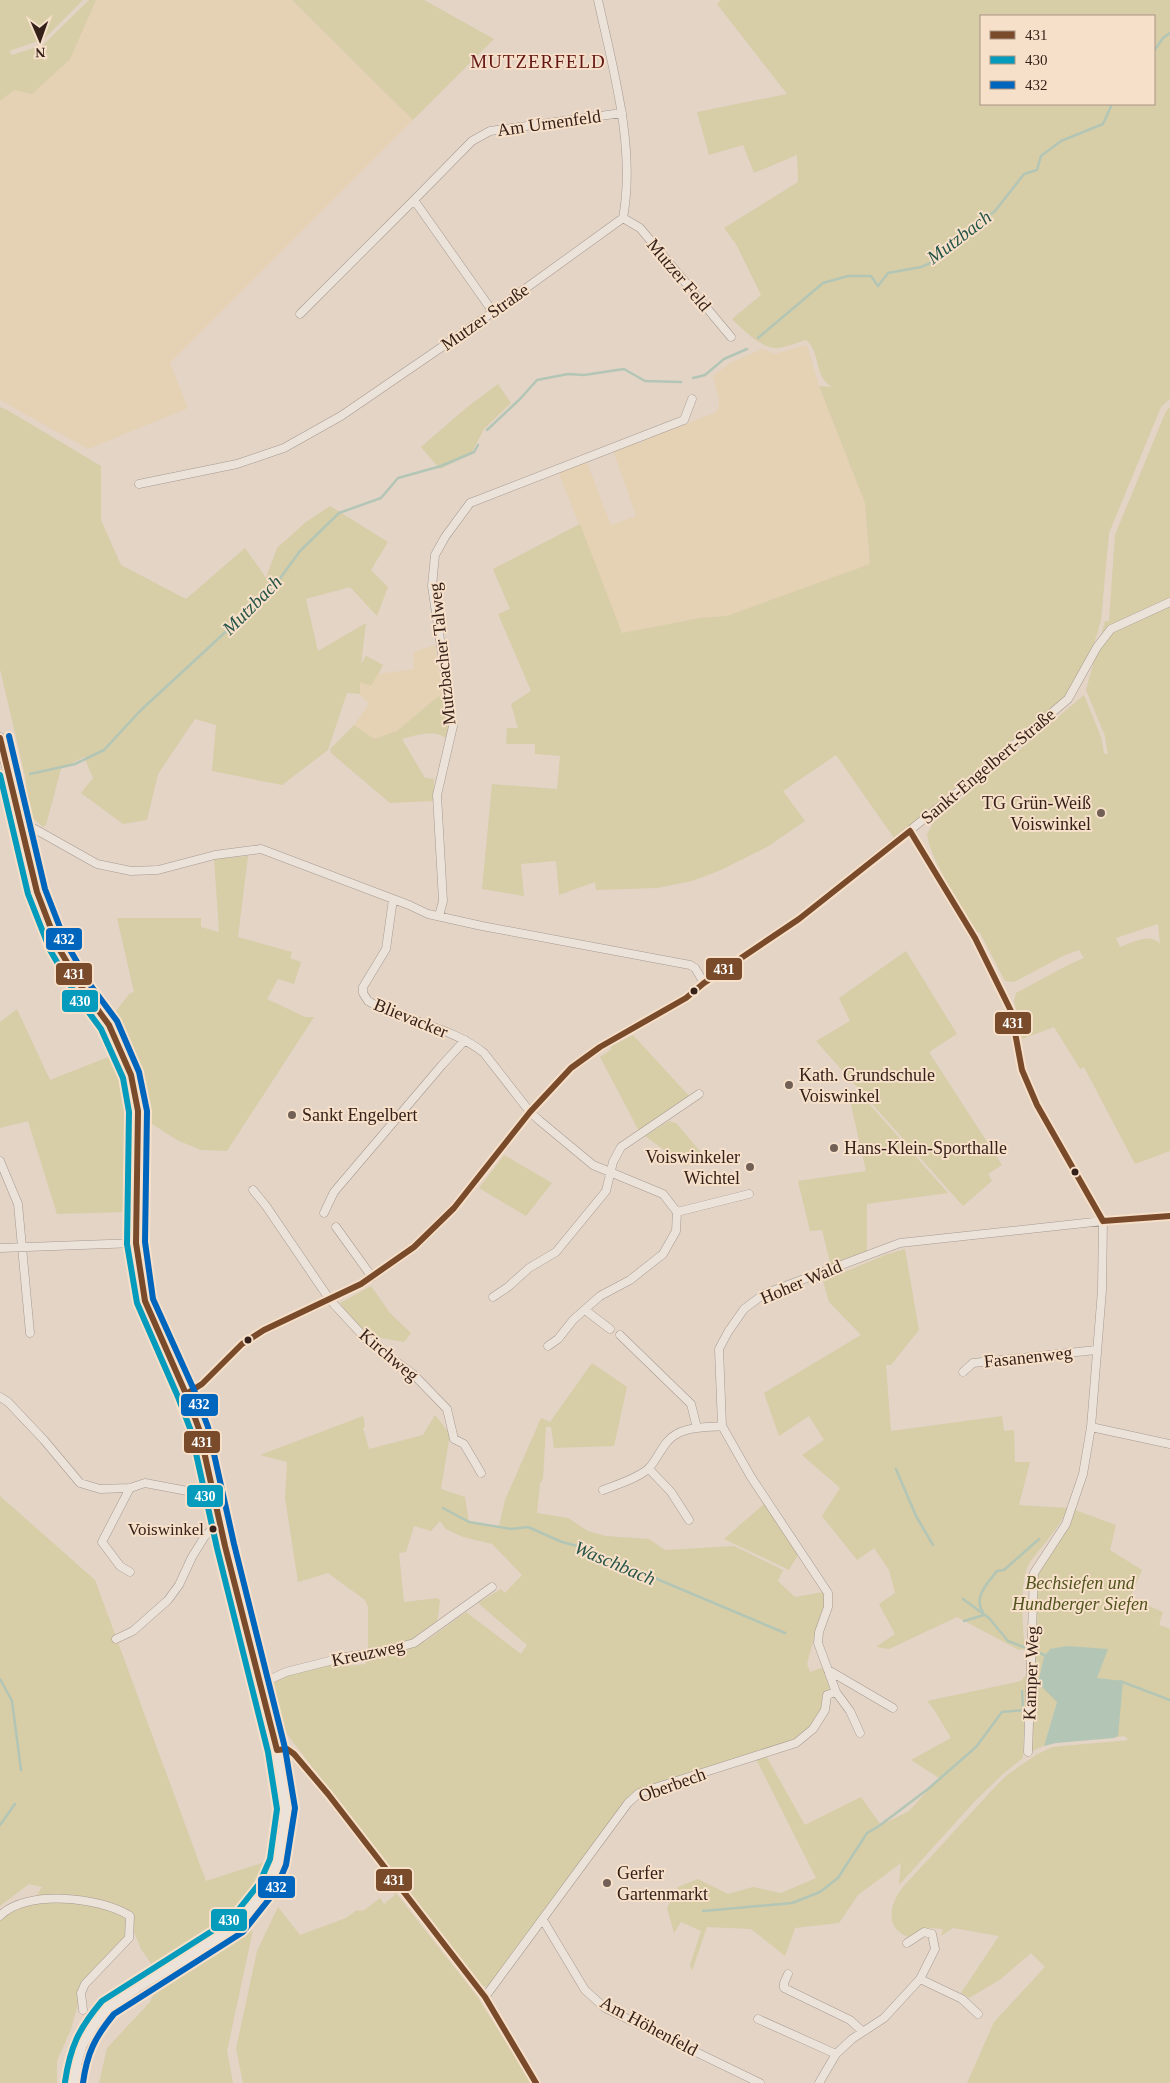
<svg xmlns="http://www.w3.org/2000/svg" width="1170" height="2083" viewBox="0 0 1170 2083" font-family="Georgia,serif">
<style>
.farmland{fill:#e5d1b4}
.green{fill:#d7cda7;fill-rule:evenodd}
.water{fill:#b3c6b6}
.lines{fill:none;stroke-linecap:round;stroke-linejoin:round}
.stream{stroke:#b3c6b6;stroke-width:2.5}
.minor-casing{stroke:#a79a90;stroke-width:9}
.secondary-casing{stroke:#978980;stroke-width:11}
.minor{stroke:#ebe2d9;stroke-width:8}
.secondary{stroke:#ebe2d9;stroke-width:10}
.bus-1-casing{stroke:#f7e0c9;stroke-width:10}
.bus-2-casing{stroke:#f7e0c9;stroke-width:10}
.bus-3-casing{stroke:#f7e0c9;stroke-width:10}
.bus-1{stroke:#7a4b2a;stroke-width:6}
.bus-2{stroke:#059bbc;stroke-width:6}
.bus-3{stroke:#0065bd;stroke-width:6}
.poi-dot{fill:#726056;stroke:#f7e0c9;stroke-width:2}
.bus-dot{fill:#352119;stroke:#f7e0c9;stroke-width:2}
.labels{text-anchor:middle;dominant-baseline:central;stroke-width:4;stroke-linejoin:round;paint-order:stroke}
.bus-label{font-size:17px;fill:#352119;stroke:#f7e0c9;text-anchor:end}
.street-label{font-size:18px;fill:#352119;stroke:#f7e0c9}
.poi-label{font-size:18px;fill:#352119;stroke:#f7e0c9;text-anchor:start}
.park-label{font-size:18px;font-style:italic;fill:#51531f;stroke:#f7e0c9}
.neighbourhood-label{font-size:19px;letter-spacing:1px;fill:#641616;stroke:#f7e0c9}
.water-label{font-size:19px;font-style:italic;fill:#275649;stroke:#f7e0c9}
.line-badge{stroke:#f7e0c9;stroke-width:2}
.badge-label{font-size:14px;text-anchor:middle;font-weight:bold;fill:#fff}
</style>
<rect width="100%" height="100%" fill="#e3d4c6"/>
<path class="farmland" d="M96,0H292L413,120L170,363L188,408L88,449L0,400V101L14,90Z
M807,345L819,386L865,503L870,565L727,616L700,618L622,633L558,471L586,460L611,525L636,516L613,450L638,440L640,445L642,441L714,413L718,409L719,400L713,376L730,363L762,349L775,354Z
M435,645L443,695L436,698L397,731L374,739L354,725L369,704L360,694V682L366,656L383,665L379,674L414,669L413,652Z"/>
<path class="green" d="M0,0H83L44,39L9,51L12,55L43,45L89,0H96L70,59L32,94L14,90L0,101Z
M292,0H424L494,39L413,120Z
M721,0H1170V399L1161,407L1109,533L1101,620L1083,682L894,838L836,755L783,791L805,821L767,847L721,870L692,881L657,888L596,890L595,882L559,895L556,861L521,864L524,896L482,889L492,784L557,789L560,756L535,754V744H506L507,728H518L511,704L531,691L498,614L510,609L493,569L580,524L622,633L700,618L727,616L870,564L865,503L819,386L832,387C813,376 822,354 806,340C797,342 783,349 774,348C757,345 744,330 732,319L761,295L736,244L724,228L798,182L797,155L754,173L743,145L709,155L697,112L787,94L717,4ZM981,16H1154V104H981Z
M498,384L511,403L484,429L471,454L440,469L421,447L466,408Z
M0,407L7,410L101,466V520L121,565L186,599L245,548L266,578L277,548L306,522L330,506L388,542L371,570L388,587L377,616L350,587L306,599L318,651L366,623L361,664L366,656L383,665L371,686L360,682V694L347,693L328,750L282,785L212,771L216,725L195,719L158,774L147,820L123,824L81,793L93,778L84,757L61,769L46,825L43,827L29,815L25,776L0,669Z
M1170,407V1151L1135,1164L1084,1067L1080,1069L1054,1027L1022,1039L1014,1001L1016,993L1068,965L1084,958L1079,950L1065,955L1014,982L1005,981L980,933L976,932C962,907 930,860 927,834L933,823L1084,695L1101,737L1104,753L1108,755L1105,736L1086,690L1105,621H1109L1115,535L1166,411ZM1158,924L1160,944C1150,932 1132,943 1120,947L1116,938Z
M443,695L449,724L447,739C436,729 416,735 402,739L425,778L434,779V801L390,803L331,753L330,749L354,725L374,739L397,731L436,698Z
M248,856L238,937L292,952L290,958L301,962L294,984L278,979L267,999L305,1017H314L227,1151L201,1150L177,1140L149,1122C143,1079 136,1052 114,1014L129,994L134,992L117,918H201V927L219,932L214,859Z
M906,951L957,1034L929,1052L1002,1165L988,1174L992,1181L963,1206L816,1041L850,1021L839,998Z
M17,1009L50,1080L116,1054L129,1108L130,1140L125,1212L57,1214L28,1121L0,1128V1022Z
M633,1035L690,1097L639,1131L600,1057L612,1049L610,1047Z
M860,1097L864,1098L948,1193L867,1204V1253L831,1266L822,1230L810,1231L798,1181L866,1171L851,1105Z
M669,1121L676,1123L705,1157L686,1166L645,1136Z
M504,1155L552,1183L526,1216L479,1188Z
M905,1249L919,1330L891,1365H886L891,1431L1002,1416L1004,1431L1014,1430L1015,1462H1030L1019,1505L1068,1508C1058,1530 1044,1543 1030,1562C1018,1581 1023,1628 1025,1650L1023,1649L1019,1650L957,1617L889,1649L876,1647L895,1634L879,1604L895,1593L889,1570L874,1548L857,1560L822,1516L840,1488L802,1455L824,1440L809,1416L779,1436L764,1393L861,1335L829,1302L823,1281L885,1255Z
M371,1286L390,1313L411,1333L404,1342L364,1335L340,1303Z
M592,1363L627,1387L614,1446L554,1448L551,1427H546L543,1479L540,1483L537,1513L568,1518L588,1531L606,1536L649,1539L665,1550L734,1546L783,1570L778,1581L795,1597L823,1592L826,1603L817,1626L807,1664L810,1672L824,1667L830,1690C826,1695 827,1699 824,1705C819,1718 809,1728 799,1738L632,1793L492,1984L485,1987L479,1984L283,1729L271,1682L284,1676L344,1659L346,1666L366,1664L365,1656L385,1653L388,1656L426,1641L466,1612L521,1654L527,1645L478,1603L501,1589L505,1593L522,1575L492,1544L463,1537L446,1529L440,1521L431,1531L414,1526L406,1552L399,1553L404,1602L438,1598L440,1601L437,1623C415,1640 396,1651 368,1651V1607L365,1600L328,1573L298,1582L285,1498L287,1462L260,1455L363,1416L365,1427L363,1428L369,1449L423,1435L435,1415L450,1434L441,1489L465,1497L469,1522L499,1526L505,1500L541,1418L550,1422Z
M0,1496L95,1580L206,1881L268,1861L224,1931L157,1972L141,1949L125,1910L74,1896L36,1897L42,1887L29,1884L0,1906Z
M764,1504L798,1555L789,1570L724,1539Z
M1075,1510L1116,1525L1110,1550L1142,1570L1130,1598L1163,1612L1159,1625L1170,1629V2083H967L994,2022L1045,1967L1031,1953L1001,1979L969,1998L961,1993L999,1936L953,1928L941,1936L943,1929L931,1928L908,1937C884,1927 890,1905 902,1888L995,1787L1007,1775L1036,1755L1052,1747L1129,1740L1124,1736L1116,1737L1057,1702L1044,1746L1032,1751L1031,1748L1036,1567L1067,1529Z
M1026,1675L1023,1758L1004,1773L975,1801L899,1885L901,1863L858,1895L839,1923L795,1928L785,1956L751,1929L707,1927L692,1971L690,1965L701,1931L681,1922L674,1933L667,1908L678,1887L698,1879L728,1894L753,1887L781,1893L816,1878L756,1759L766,1756L805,1825L861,1797L881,1825L909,1811L939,1778L911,1760L951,1738L933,1708L927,1701L1021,1681Z
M392,1888L477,1996L532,2083H243L236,2049L257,1951L278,1907L300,1935L346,1918L357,1910L359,1911L362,1910L363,1911L380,1898L384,1904L395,1895L391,1889Z
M67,1900L121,1910L130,1927L129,1938L81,1993L71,2029L57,2061V2083H0V1916L19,1903Z
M253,1930L227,2051L233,2083H99L107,2048L150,2002L157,1987Z"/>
<path class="water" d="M1067,1646L1108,1649L1097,1678L1123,1681L1118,1736L1114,1738L1056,1743L1044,1746L1057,1702L1038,1683L1044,1657L1050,1649Z"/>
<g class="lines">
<path class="stream" d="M1154,51L1163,38L1170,33
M758,338L823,283L848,276H871L878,286L888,273L921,267L931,263L951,242L995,211L1024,174L1037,170L1041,156L1061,141L1103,124L1112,104
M693,378L705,375L724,359L747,349
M487,430L520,399L537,380L568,374L584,375L624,369L645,381L681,382
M30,774L75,764L104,750L140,711L273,588L300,551L339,513L381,498L398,478L441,466L474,452L478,445
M896,1469L916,1516L933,1545
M443,1508L469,1522L511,1529L528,1527L562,1542L581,1547L785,1633
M963,1599L989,1618L1008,1641L1047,1656
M983,1613C973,1597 987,1584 997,1571L1004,1570L1039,1539
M964,1621L984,1615
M0,1679L12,1701L21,1770
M1120,1681L1170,1700
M0,1825L15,1804
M703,1911L792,1903L820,1892L838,1878L867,1833L879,1826L928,1789L976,1747L1002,1712L1023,1710L1022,1691"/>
<g class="minor-casing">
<path id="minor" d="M414,200L472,141L490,131L622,113
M623,218L640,228L731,337
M300,314L414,200L493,312
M139,484L237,464L284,448L341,416L493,312L623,218C636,148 613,69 598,0
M21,828H33L97,864L131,871L158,870L215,855L261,849L409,905L428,914L482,926L690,965L695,968L704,983
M910,831L975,938L1011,1011L1022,1070L1037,1105L1103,1221L1102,1290L1091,1427L1083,1474L1066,1524L1034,1573L1028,1752
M393,899L386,949L363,987V993L368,1001C404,1022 451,1026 484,1053L530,1112L540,1121L593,1165L663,1194L677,1212L676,1231L663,1254L630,1280L600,1296L573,1320L558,1339L548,1346
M439,916L443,901L437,795L453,726L432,586L435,555L445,537L470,503L684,420L692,399
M0,1161L18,1204L30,1333
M253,1190L266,1206L330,1300L366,1339L413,1374L447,1409L454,1439L464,1444L481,1473
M677,1212L749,1194
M324,1213L334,1192L442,1065L465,1040
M336,1227L372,1277
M0,1248L136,1243
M493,1297L508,1287L529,1268L556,1252L606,1191L613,1162L621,1147L699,1094
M585,1310L610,1329
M620,1335L691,1404L697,1428
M963,1372L973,1363L1096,1350
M186,1394L202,1384L242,1344L264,1330L361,1284L414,1247L454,1208L530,1112L571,1068L600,1047L686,998L704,983L799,919L974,779L1068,699L1097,647L1111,629L1170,602
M0,1397L8,1402L44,1440L80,1483L100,1489L130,1488L145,1483L214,1496
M1091,1427L1170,1444
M649,1469L671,1492L689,1520
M130,1488L102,1542L120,1566L130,1572
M603,1490C616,1485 639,1478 649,1468C656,1461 660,1450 667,1442C680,1426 703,1428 722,1426
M116,1639L133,1631L168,1600L179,1585L192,1557L205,1536L220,1522
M828,1670L893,1708
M260,1684L286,1672L345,1657L382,1652L414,1643L492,1587
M860,1733L850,1711L836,1692L818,1643L819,1632L828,1607V1593L751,1477L722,1426L719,1349L728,1332L744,1309L764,1294L900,1243L1103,1221L1170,1216
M277,1750L287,1749L294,1754L328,1794L485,1997L536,2083
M0,1916C26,1889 100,1897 130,1916L129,1938L85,1984L81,1993L83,2010
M543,1920L585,1990L605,2008L760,2083
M788,1974L784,1983V1988L850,2020L862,2031
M920,1979L962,1999L978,2014
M485,1997L628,1803L639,1793L796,1743L813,1729L825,1710L827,1695L836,1692
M758,2019L836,2054
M819,2083L836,2054L852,2039L884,2018L920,1979L935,1949L932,1934L924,1932L907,1943"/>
</g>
<g class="secondary-casing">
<path id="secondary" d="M0,738L37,892L58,947L84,991L109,1025L131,1075L138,1111L136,1243L145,1301L186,1394L199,1429L225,1546L277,1750L286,1809L284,1830L278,1862L267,1888L257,1901L237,1926L136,1988L108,2007L94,2024L82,2045L77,2061L74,2083"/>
</g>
<use href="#minor" class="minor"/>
<use href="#secondary" class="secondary"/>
<g class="bus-1-casing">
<path id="bus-1" d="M0,738L37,892L58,947L84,991L109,1025L131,1075L138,1111L136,1243L145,1301L186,1394L199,1429L225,1546L277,1750L287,1749L294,1754L328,1794L485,1997L536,2083
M910,831L975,938L1011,1011L1022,1070L1037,1105L1103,1221
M1103,1221L1170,1216
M186,1394L202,1384L242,1344L264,1330L361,1284L414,1247L454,1208L530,1112L571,1068L600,1047L686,998L704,983L799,919L910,831"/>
</g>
<g class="bus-2-casing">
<path id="bus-2" d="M0,775L28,894L50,950L76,995L101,1029L123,1078L129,1112L127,1244L137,1303L178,1397L191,1431L217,1548L268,1752L277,1809L270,1859L259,1884L231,1919L102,2001C79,2028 70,2047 65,2082"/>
</g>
<g class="bus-3-casing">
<path id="bus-3" d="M9,736L45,889L66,943L91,986L117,1021L139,1072L147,1111L145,1242L153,1299L194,1390L208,1427L234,1544L285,1748L295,1808L286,1865L274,1893L243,1932L114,2014C95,2037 87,2053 83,2083"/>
</g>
<use href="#bus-1" class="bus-1"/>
<use href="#bus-2" class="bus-2"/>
<use href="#bus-3" class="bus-3"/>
</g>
<g class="poi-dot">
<circle cx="1101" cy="813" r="5"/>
<circle cx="789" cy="1085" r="5"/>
<circle cx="292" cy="1115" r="5"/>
<circle cx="834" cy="1148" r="5"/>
<circle cx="750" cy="1167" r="5"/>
<circle cx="607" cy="1883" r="5"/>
</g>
<g class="bus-dot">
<circle cx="694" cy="991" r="4.5"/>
<circle cx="1075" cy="1172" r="4.5"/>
<circle cx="248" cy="1340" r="4.5"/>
<circle cx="213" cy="1529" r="4.5"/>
</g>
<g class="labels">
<g class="bus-label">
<text x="204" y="1529">Voiswinkel</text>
</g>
<g class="street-label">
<text transform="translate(549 123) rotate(-8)">Am Urnenfeld</text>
<text transform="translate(679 275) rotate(50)">Mutzer Feld</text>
<text transform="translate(485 317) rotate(-35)">Mutzer Straße</text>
<text transform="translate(442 654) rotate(-96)">Mutzbacher Talweg</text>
<text transform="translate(988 766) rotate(-40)">Sankt-Engelbert-Straße</text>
<text transform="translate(411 1018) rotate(22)">Blievacker</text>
<text transform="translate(801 1282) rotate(-23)">Hoher Wald</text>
<text transform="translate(389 1355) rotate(40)">Kirchweg</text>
<text transform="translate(1028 1357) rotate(-6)">Fasanenweg</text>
<text transform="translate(368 1653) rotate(-12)">Kreuzweg</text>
<text transform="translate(1031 1673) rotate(-88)">Kamper Weg</text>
<text transform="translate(672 1785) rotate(-20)">Oberbech</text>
<text transform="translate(649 2026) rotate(28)">Am Höhenfeld</text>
</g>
<g class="poi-label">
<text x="1091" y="803" text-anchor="end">TG Grün-Weiß<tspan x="1091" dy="21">Voiswinkel</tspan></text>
<text x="799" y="1075">Kath. Grundschule<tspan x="799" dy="21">Voiswinkel</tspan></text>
<text x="302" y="1115">Sankt Engelbert</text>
<text x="844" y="1148">Hans-Klein-Sporthalle</text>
<text x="740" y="1157" text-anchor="end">Voiswinkeler<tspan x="740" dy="21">Wichtel</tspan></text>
<text x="617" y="1873">Gerfer<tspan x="617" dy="21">Gartenmarkt</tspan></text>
</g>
<g class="park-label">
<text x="1080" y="1583">Bechsiefen und<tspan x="1080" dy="21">Hundberger Siefen</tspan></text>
</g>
<g class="neighbourhood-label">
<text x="538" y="61">MUTZERFELD</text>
</g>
<g class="water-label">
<text transform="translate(959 237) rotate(-37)">Mutzbach</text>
<text transform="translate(252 605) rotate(-45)">Mutzbach</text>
<text transform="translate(615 1563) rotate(23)">Waschbach</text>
</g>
</g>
<g class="line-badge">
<rect x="45" y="927" width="38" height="24" rx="5" fill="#0065bd"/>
<rect x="705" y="957" width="38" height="24" rx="5" fill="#7a4b2a"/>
<rect x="55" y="962" width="38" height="24" rx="5" fill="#7a4b2a"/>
<rect x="61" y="989" width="38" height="24" rx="5" fill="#059bbc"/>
<rect x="994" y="1011" width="38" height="24" rx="5" fill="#7a4b2a"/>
<rect x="180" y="1393" width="39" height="24" rx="5" fill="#0065bd"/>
<rect x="183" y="1430" width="38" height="24" rx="5" fill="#7a4b2a"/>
<rect x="186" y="1484" width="38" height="24" rx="5" fill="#059bbc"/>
<rect x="375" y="1868" width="38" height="24" rx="5" fill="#7a4b2a"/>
<rect x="257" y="1875" width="39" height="24" rx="5" fill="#0065bd"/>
<rect x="210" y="1908" width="38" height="24" rx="5" fill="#059bbc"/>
</g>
<g class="badge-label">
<text x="64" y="944">432</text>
<text x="724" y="974">431</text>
<text x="74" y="979">431</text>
<text x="80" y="1006">430</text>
<text x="1013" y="1028">431</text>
<text x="199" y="1409">432</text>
<text x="202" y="1447">431</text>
<text x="205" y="1501">430</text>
<text x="394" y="1885">431</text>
<text x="276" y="1892">432</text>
<text x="229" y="1925">430</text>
</g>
<rect x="980" y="15" width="175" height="90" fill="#f7e0c9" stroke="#a99483"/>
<rect x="990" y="31" width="25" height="8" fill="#7a4b2a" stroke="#a99483"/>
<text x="1025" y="40" font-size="15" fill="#352119">431</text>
<rect x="990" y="56" width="25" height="8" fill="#059bbc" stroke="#a99483"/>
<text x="1025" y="65" font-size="15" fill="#352119">430</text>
<rect x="990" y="81" width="25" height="8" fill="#0065bd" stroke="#a99483"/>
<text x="1025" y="90" font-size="15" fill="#352119">432</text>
<g transform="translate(40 40) rotate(178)" stroke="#f7e0c9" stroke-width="4" paint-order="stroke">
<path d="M0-4L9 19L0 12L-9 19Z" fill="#352119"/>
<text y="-8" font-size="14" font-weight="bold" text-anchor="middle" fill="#352119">N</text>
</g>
</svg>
